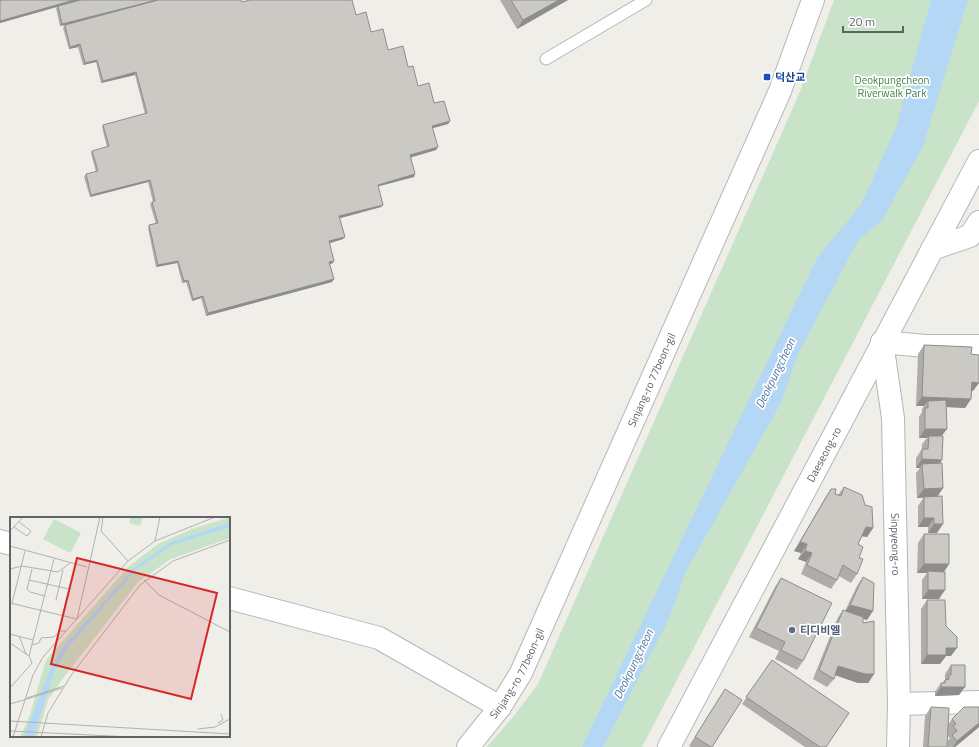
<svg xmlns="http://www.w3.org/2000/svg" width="979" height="747" viewBox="0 0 979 747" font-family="'Titillium Web','Noto Sans KR',sans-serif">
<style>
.green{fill:#c8e3c8}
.water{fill:#b3d7f5}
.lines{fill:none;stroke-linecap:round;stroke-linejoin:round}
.lane-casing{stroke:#b5b7ba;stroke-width:13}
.street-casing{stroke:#b5b7ba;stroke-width:24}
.secondary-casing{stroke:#b4b6ba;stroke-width:24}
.lane{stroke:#fff;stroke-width:11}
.street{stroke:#fff;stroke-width:22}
.secondary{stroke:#fff;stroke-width:22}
.wall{fill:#afada9;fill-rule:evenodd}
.shaded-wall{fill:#8e8d89}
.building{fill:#cbc9c4;stroke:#8e8d89}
.transit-dot{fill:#1a4fb4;stroke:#fff;stroke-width:1.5}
.service-dot{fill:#5c6f8a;stroke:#fff;stroke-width:1.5}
.labels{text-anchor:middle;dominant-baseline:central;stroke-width:3.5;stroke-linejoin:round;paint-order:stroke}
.transit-label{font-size:11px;font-weight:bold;fill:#164399;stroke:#fff;text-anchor:start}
.park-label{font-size:11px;fill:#428246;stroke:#fff}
.street-label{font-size:11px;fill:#5f6266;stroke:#fff}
.service-label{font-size:11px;font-weight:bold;fill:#4e5e75;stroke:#fff;text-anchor:start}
.water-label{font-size:12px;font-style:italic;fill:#5178a6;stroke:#fff}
.inset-road{fill:none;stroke:#b1b2b0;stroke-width:1}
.view{fill:#d62828;fill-opacity:0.15;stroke:#d62828;stroke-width:2}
.inset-edge{fill:none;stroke:#5f6266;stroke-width:2}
</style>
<rect width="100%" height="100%" fill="#efeee8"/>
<path class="green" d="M834,0H979V101L642,747H487L513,717L538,684L799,94Z"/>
<path class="water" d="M931,0H968L923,146L882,221L859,239L798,354L781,403L686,571L668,621L603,747H582L817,258L861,205L896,128Z"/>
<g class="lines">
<g class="lane-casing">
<path id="lane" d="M546,59L646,0"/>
</g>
<g class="street-casing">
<g id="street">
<path d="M932,249L970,236L979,222"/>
<path d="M882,342L925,346H979"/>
<path d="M0,541L11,544"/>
<path d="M229,598L379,638L500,707"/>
<path d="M899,704L979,702"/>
<path id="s1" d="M468,747L500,707L521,673L780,91L813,0"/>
</g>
</g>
<g class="secondary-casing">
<g id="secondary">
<path id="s2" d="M882,342L893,418L899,704L898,747"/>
<path id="s3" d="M669,747L979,161"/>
</g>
</g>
<use href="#lane" class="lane"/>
<use href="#street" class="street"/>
<use href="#secondary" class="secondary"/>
</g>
<path class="wall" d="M500,0H568L517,29Z
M0,1L242,2L356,15L388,50L408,67L418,86L434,103L450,121L448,124L432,128L436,150L411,157L414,177L378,186L383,205L381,207L340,218L343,239L330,243L333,263L330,264L334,279L332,282L206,316L201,298L192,301L186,282L182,283L177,263L156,267L148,228L149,225L156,224L150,204L152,202H153L148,182L90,197L84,177L86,174L96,172L91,153L92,151L107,147L102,127L103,125L145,114L135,75L101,83L96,62L83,65L78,47L69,49L63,28L65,25L72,24L60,26L56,8L57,7L0,23Z
M924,345L971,354L973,391H972L971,399L965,408L946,407L942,436L940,463L943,488L937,497V533H928V527H918V506L924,497L917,498L916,473L920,468H916V458L922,449V444L927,438H919V417L922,412V409L924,406H916L918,354Z
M844,487L873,528L867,537L862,536L858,544L859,558L857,574L851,583L839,576L837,580L831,589L801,574L806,562L798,559L801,553L794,551L825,498L831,489L835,494L838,495Z
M924,534L949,564L944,572L939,599H922V580L927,573H917L918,543Z
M863,577L867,620L863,619V623L874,674L868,683H858L835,675L834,679L827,687L813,679L837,619L843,610L845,611L857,586Z
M781,578L803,661L797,670L775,659L779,651L749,637L775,587Z
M927,600L946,626L951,656H946L940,664H921V609Z
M772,660L826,747H805L742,704Z
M951,665L965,687L959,695L935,696V692L941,683H942L945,680V674Z
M725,689L712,747H691L689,746Z
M931,707L948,725L952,719L979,707V727L955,747H948L947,745V747H923L925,716ZM947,735L950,738L947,742Z"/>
<path class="shaded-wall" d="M74,0H81L0,23V21Z
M157,0H164L60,26L62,24Z
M559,0H568L517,29L523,20Z
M80,44L78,47L69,49L70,47Z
M97,60L96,62L83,65L85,63Z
M136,72L135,75L101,83L103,81Z
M450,121L448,124L430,129L432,126Z
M438,147L436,150L409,158L410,155Z
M415,174L414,177L376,187L378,185Z
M150,180L148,182L90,197L91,195Z
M383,205L381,207L337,219L339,216Z
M345,237L343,239L327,244L329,241Z
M178,261L177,263L156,267L158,265Z
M334,261L333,263L328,265L329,262Z
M334,279L332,282L206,316L208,313Z
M188,280L186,282L182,283L184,281Z
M203,296L201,298L192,301L193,299Z
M972,382L979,383L973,391H966Z
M922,397L971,399L965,408L928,406V401L924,406H916Z
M925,429H947L941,437L929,436L927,438H919Z
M922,459L942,460L936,469L922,464L920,468H916Z
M943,488L937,497L917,498L924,489Z
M924,518H934L928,527H918Z
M934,524H943L937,533H928Z
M866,527L873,528L867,537L860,536Z
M800,542L807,544L801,553L794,551Z
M805,551L812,553L806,562L798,559Z
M924,564H949L943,573L928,571L927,573H917Z
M928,590H945L939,599H922Z
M850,605L873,611L867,620L844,613Z
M946,648H957L951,656H946L940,664H921L927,655Z
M838,666L874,674L868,683H858L832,674Z
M941,687H965L959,695L935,696Z
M979,723V727L955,747H953L957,741Z"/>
<path class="building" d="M3,0H74L0,21V1Z
M81,0H157L62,24L58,6Z
M158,0H241L242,2L250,0H352L356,15L366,12L371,32L383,29L388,50L403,46L408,67L413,66L418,86L429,83L434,103L444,101L450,121L432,126L438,147L410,155L415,174L378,185L383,205L339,216L345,237L329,241L334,261L329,262L334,279L208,313L203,296L193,299L188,280L184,281L178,261L158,265L149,225L158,223L152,202L155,201L150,180L91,195L86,174L98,171L92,151L109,146L103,125L147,113L136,72L103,81L97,60L85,63L80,44L70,47L65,25Z
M511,0H559L523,20Z
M924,345L972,347L971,354L979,355V383L972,382L971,399L922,397Z
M946,400L947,429H925V408H928V401Z
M929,436H943L942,460L922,459V449H928Z
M942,463L943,488L924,489L922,464Z
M844,487L862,495L865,505L872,507L873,528L866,527L858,544L863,547L859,558L863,559L857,574L843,565L837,580L807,565L812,553L805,551L807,544L800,542L831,489H836L835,494L841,496Z
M942,496L943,524H934V518H924V497Z
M924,534H949V564H924Z
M928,571L945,572V590H928Z
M863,577L874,583L873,611L850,605Z
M781,578L832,603L803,661L781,650L785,642L756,628Z
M927,600H945L946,626L957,637V648H946V655H927Z
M843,610L863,617V623L874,621V674H865L838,666L834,679L819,670Z
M772,660L849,713L826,747H820L746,697Z
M951,665H965V687H941V683H945V680L949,679V675H951Z
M725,689L742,700L712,747H711L695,737Z
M931,707L949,708L947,747H928Z
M964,707H979V723L957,741L952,735L957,731L953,726L956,724L952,719Z"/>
<rect class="transit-dot" x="763" y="73" width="8" height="8" rx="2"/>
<circle class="service-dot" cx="792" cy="630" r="4"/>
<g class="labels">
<g class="transit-label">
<text x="775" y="77">덕산교</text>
</g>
<g class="park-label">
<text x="892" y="80">Deokpungcheon<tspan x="892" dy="13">Riverwalk Park</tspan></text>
</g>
<g class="street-label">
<text stroke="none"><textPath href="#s1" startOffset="412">Sinjang-ro 77beon-gil</textPath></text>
<text stroke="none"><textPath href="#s3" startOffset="331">Daeseong-ro</textPath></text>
<text stroke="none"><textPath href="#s2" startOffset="203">Sinpyeong-ro</textPath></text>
<text stroke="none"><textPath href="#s1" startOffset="89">Sinjang-ro 77beon-gil</textPath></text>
</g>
<g class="service-label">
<text x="800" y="630">티디비엘</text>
</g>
<g class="water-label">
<text transform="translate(775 373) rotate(-64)">Deokpungcheon</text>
<text transform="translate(633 664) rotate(-64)">Deokpungcheon</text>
</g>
</g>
<g transform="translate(10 517)">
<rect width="220" height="220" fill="#efeee8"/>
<path d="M121,0H133L130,9L119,6ZM220,0V21L161,42L128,65L51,164L38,183L27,220H10L20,198L36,143L118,50L148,27L182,12ZM44,2L71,16L60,36L33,22Z" fill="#c8e3c8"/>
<path d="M220,6V10L162,28L126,53L57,132L45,153L23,220H14L41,150L54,129L124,51L161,25Z" fill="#b3d7f5"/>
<path class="inset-road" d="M93,0L91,14L118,44M4,10L17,19L21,14L9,5M0,14L13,0M145,24L150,0M0,29L77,50M0,52L12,49L48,55L60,46M22,52L17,72L20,75L35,79M19,63L59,72L53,98M134,63L149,78L220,115M46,83L53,53M0,86L67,102M2,86L15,34M67,102L90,0M0,117L23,123M9,119L16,137M0,126L19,139M22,128L29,126L31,121L44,120L50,114H56M22,146L19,139L44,42M0,171L22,146M17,181L54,169M17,182L52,171M0,187L17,182M0,204L220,217M208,206L213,203L211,197M188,212L205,210L220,202M0,214L121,220M3,220L23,158L33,140L118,44L145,24L205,0M31,220L38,196L62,157L130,68L163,44L220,23"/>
<path class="view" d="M67,41L207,76L181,182L41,147Z"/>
<rect width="220" height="220" class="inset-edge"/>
</g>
<path d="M843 26v6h60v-6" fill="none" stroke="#5f6266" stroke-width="2"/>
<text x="849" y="26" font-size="12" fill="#5f6266" stroke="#ffffff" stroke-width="3" paint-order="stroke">20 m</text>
</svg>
